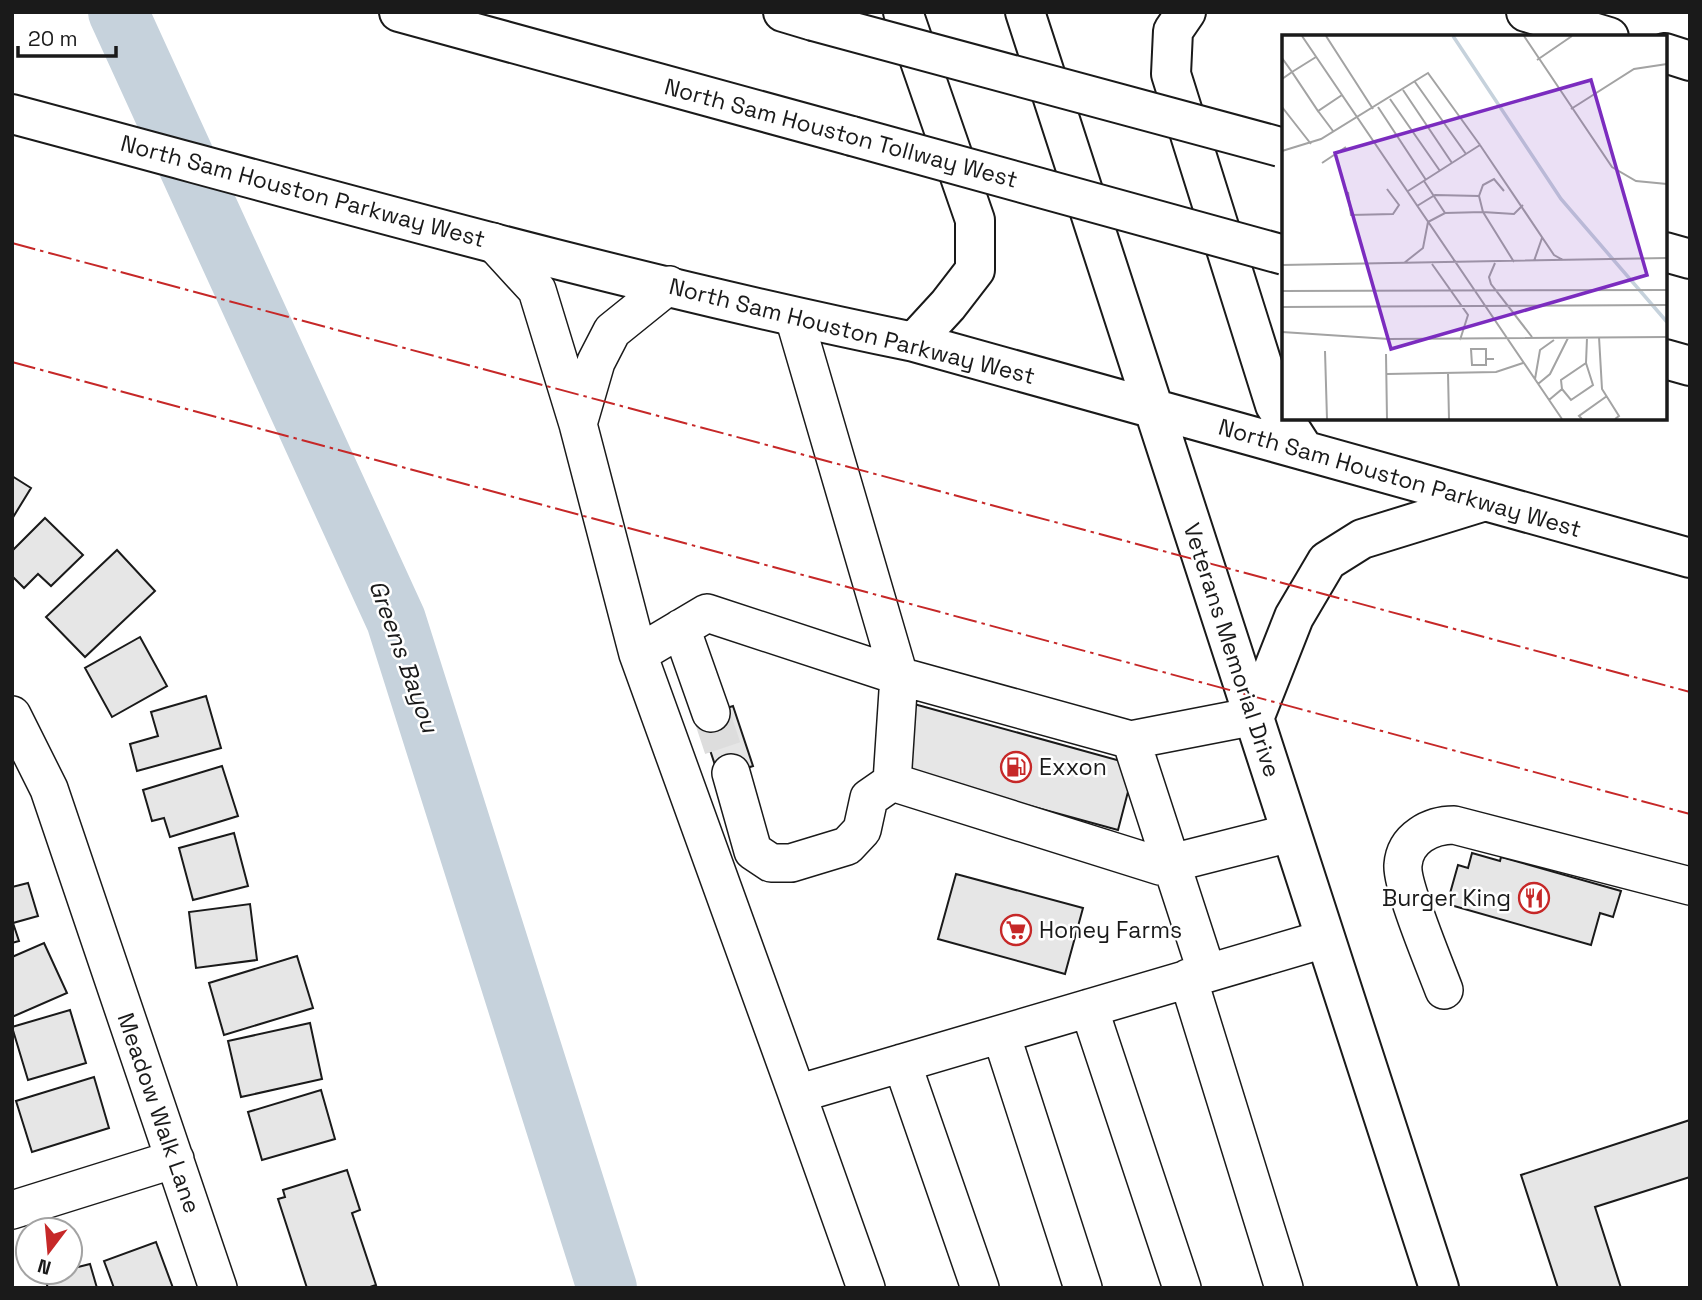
<svg xmlns="http://www.w3.org/2000/svg" width="1702" height="1300" viewBox="0 0 1702 1300" font-family="'Space Grotesk',sans-serif">
<style>
.lines{fill:none;stroke-linecap:round;stroke-linejoin:round}
.river{stroke:#c6d2dc;stroke-width:60}
.building{fill:#e6e6e6;stroke:#1a1a1a;stroke-width:2}
.minor-tunnel{stroke:#ddd;stroke-width:37;stroke-dasharray:37 18;stroke-linecap:butt}
.minor-casing{stroke:#1a1a1a;stroke-width:40}
.major-casing{stroke:#1a1a1a;stroke-width:42}
.highway-casing{stroke:#1a1a1a;stroke-width:42}
.minor{stroke:#fff;stroke-width:37}
.major{stroke:#fff;stroke-width:38}
.highway{stroke:#fff;stroke-width:38}
.highway-bridge-casing{stroke:#1a1a1a;stroke-width:42;stroke-linecap:butt}
.highway-bridge{stroke:#fff;stroke-width:38}
.power{stroke:#c62828;stroke-width:2;stroke-dasharray:24 5 3.5 5;stroke-linecap:butt}
.labels{text-anchor:middle;dominant-baseline:central;stroke-width:5;stroke-linejoin:round;paint-order:stroke}
.street-label{font-size:23px;fill:#1a1a1a;stroke:#fff}
.poi-label{font-size:23px;fill:#1a1a1a;stroke:#fff;text-anchor:start}
.water-label{font-size:24px;font-style:italic;fill:#1a1a1a;stroke:#fff}
.inset-river{fill:none;stroke:#c6d2dc;stroke-width:3.5}
.inset-road{fill:none;stroke:#a3a3a3;stroke-width:2}
.view{fill:#7b2cbf;fill-opacity:0.15;stroke:#7b2cbf;stroke-width:3.5}
.inset-edge{fill:none;stroke:#1a1a1a;stroke-width:3.5}
</style>
<rect width="100%" height="100%" fill="#fff"/>
<g class="lines">
<path class="river" d="M118,12L396,620L607,1288"/>
</g>
<path class="building" d="M12,476L31,488L12,519Z
M45,518L83,555L51,586L38,574L24,588L12,576V551Z
M117,550L155,591L85,657L46,617Z
M140,637L167,686L112,717L85,668Z
M206,696L221,748L137,771L130,744L158,736L151,712Z
M914,704L1135,765L1118,830L896,769Z
M733,706L753,766L719,777L699,717Z
M222,766L238,816L170,837L164,818L152,821L143,790Z
M234,833L248,886L193,900L179,848Z
M1472,853L1500,861L1501,857L1621,891L1613,917L1600,913L1591,945L1447,904L1458,865L1468,868Z
M956,874L1083,908L1065,974L938,939Z
M28,883L38,916L13,923L19,941L12,943V887Z
M250,904L257,960L196,968L189,912Z
M44,943L67,993L12,1017V957Z
M297,956L313,1008L224,1035L209,983Z
M70,1010L86,1063L28,1080L12,1027Z
M310,1023L322,1079L241,1097L228,1041Z
M94,1077L109,1128L32,1152L16,1101Z
M321,1090L335,1139L262,1160L248,1112Z
M1690,1120V1177L1595,1207L1621,1288H1558L1521,1175Z
M347,1170L360,1210L352,1213L376,1285L367,1288H307L278,1199L285,1197L283,1190Z
M156,1242L173,1288H114L104,1261Z
M90,1264L97,1288H48L44,1276L70,1272V1269Z"/>
<g class="lines">
<path class="minor-tunnel" d="M711,713L731,773"/>
<g class="minor-casing">
<path id="minor" d="M493,242L537,290L578,424L638,654L797,1094L1324,939
M794,317L899,676L1131,740L1255,716
M578,424L596,362L612,331L669,285
M681,628L711,713
M638,654L707,613L899,676L892,782L1160,866L1290,833
M12,715L49,789L218,1288
M1131,740L1207,973
M731,773L753,851L771,863H791L847,846L862,830L869,798L892,782
M1188,978L1284,1288
M1444,990C1435,966 1401,885 1403,865C1405,838 1431,825 1454,825L1690,886
M1089,1008L1182,1288
M1001,1034L1083,1288
M902,1063L980,1288
M797,1094L866,1288
M12,1210L175,1159"/>
</g>
<g class="major-casing">
<path id="major" d="M903,12L975,220V270L948,305L914,342
M1025,12L1439,1288
M1186,12L1173,31L1171,74L1275,405L1304,450
M1526,12L1609,37
M1665,53L1690,61
M12,114C312,194 610,280 914,342L1690,558
M1255,716L1294,617L1327,561L1362,539L1485,501"/>
</g>
<g class="highway-casing">
<path id="highway" d="M399,12L852,136
M783,12L813,21
M1665,252L1690,259
M1665,359L1690,366"/>
</g>
<use href="#minor" class="minor"/>
<use href="#major" class="major"/>
<use href="#highway" class="highway"/>
<g class="highway-bridge-casing">
<path id="highway-bridge" d="M813,21L1280,147
M852,136L1284,255"/>
</g>
<use href="#highway-bridge" class="highway-bridge"/>
<path class="power" d="M12,243L1690,692
M12,362L1690,814"/>
</g>
<defs>
<g id="fuel-ring" transform="scale(1.575)"><circle r="9.5" fill="#fff" stroke="#c62828" stroke-width="1.5"/><path d="M-5.5-6h7V0h2V4h1.3V-2.5L3-4.5l.8-.8L6-3V5H2.5V1h-1V6h-7ZM-4.2-4.7v3.2H.2V-4.7Z" fill="#c62828"/></g>
<g id="restaurant-ring" transform="scale(1.575)"><circle r="9.5" fill="#fff" stroke="#c62828" stroke-width="1.5"/><path d="M-5-6h1v4h1v-4h1v4h1v-4h1v5L-1.5 .5V6h-2V.5L-5-1ZM5-6V6H3V1.5H1.5Q1.5-4 5-6Z" fill="#c62828"/></g>
<g id="supermarket-ring" transform="scale(1.575)"><circle r="9.5" fill="#fff" stroke="#c62828" stroke-width="1.5"/><path d="M-6-5.5h2.5l.6 2H6L4.5 2H-2.5L-4.4-4H-6ZM-1.5 3.2a1.3 1.3 0 1 0 .1 0ZM3 3.2a1.3 1.3 0 1 0 .1 0Z" fill="#c62828"/></g>
</defs>
<g fill-rule="evenodd">
<use href="#fuel-ring" x="1016" y="767"/>
<use href="#restaurant-ring" x="1534" y="898"/>
<use href="#supermarket-ring" x="1016" y="930"/>
</g>
<g class="labels">
<g class="street-label">
<text transform="translate(841 133) rotate(15)">North Sam Houston Tollway West</text>
<text transform="translate(303 191) rotate(15)">North Sam Houston Parkway West</text>
<text transform="translate(852 331) rotate(14)">North Sam Houston Parkway West</text>
<text transform="translate(1400 478) rotate(16)">North Sam Houston Parkway West</text>
<text transform="translate(1232 650) rotate(72)">Veterans Memorial Drive</text>
<text transform="translate(159 1113) rotate(71)">Meadow Walk Lane</text>
</g>
<g class="poi-label">
<text x="1039" y="767">Exxon</text>
<text x="1511" y="898" text-anchor="end">Burger King</text>
<text x="1039" y="930">Honey Farms</text>
</g>
<g class="water-label">
<text transform="translate(404 656) rotate(70)">Greens Bayou</text>
</g>
</g>
<g transform="translate(1282 35)">
<rect width="385" height="385" fill="#fff"/>
<path class="inset-river" d="M171,1L279,164L385,287"/>
<path class="inset-road" d="M20,1L280,384M44,1L91,74M242,1L330,132L354,146L385,149M34,22L10,37L36,76L60,60M0,23L10,37L0,44M255,25L290,1M133,47L184,119M121,55L170,128M108,64L158,136M0,72L29,109M96,72L144,145M289,74L352,34L385,29M36,76L51,96M0,116L39,104L146,38L198,110M40,128L64,112M142,146L163,178M126,156L198,110L272,220L281,225M66,157L69,180L111,179L117,170L105,154M197,161L201,150L212,144L222,156M135,171L153,160L197,161L201,177L232,179L241,170M146,187L163,178L201,177L232,227M252,226L260,203M122,228L141,213L146,187M213,228L207,242L209,249L250,302M150,229L186,280L178,305M0,230L385,223M0,256L385,255M0,272L385,270M0,297L107,304L385,302M317,302L320,354L337,381L333,384M43,316L45,384M104,319L105,384M204,324V314H189L190,330H204V324H212M166,338L167,384M105,339L214,337L241,328M253,344L258,315L272,305M256,349L268,339L286,303M280,354L289,365L311,350L304,328M267,365L280,354L279,345L304,328L305,303M300,384L297,381L325,361"/>
<path class="view" d="M309,45L365,240L109,314L53,118Z"/>
<rect width="385" height="385" class="inset-edge"/>
</g>
<rect width="1702" height="1300" fill="none" stroke="#1a1a1a" stroke-width="28"/>
<g transform="translate(49 1251) rotate(196)"><circle r="33" fill="#ffffff" stroke="#a3a3a3" stroke-width="2"/>
<path d="M0-5L12 26L0 18L-12 26Z" fill="#c62828"/>
<text y="-10" font-size="19" font-weight="bold" text-anchor="middle" fill="#1a1a1a">N</text>
</g>
<path d="M18 46v10h98v-10" fill="none" stroke="#1a1a1a" stroke-width="3.5"/>
<text x="28" y="46" font-size="21" fill="#1a1a1a" stroke="#ffffff" stroke-width="5" paint-order="stroke">20 m</text>
</svg>
